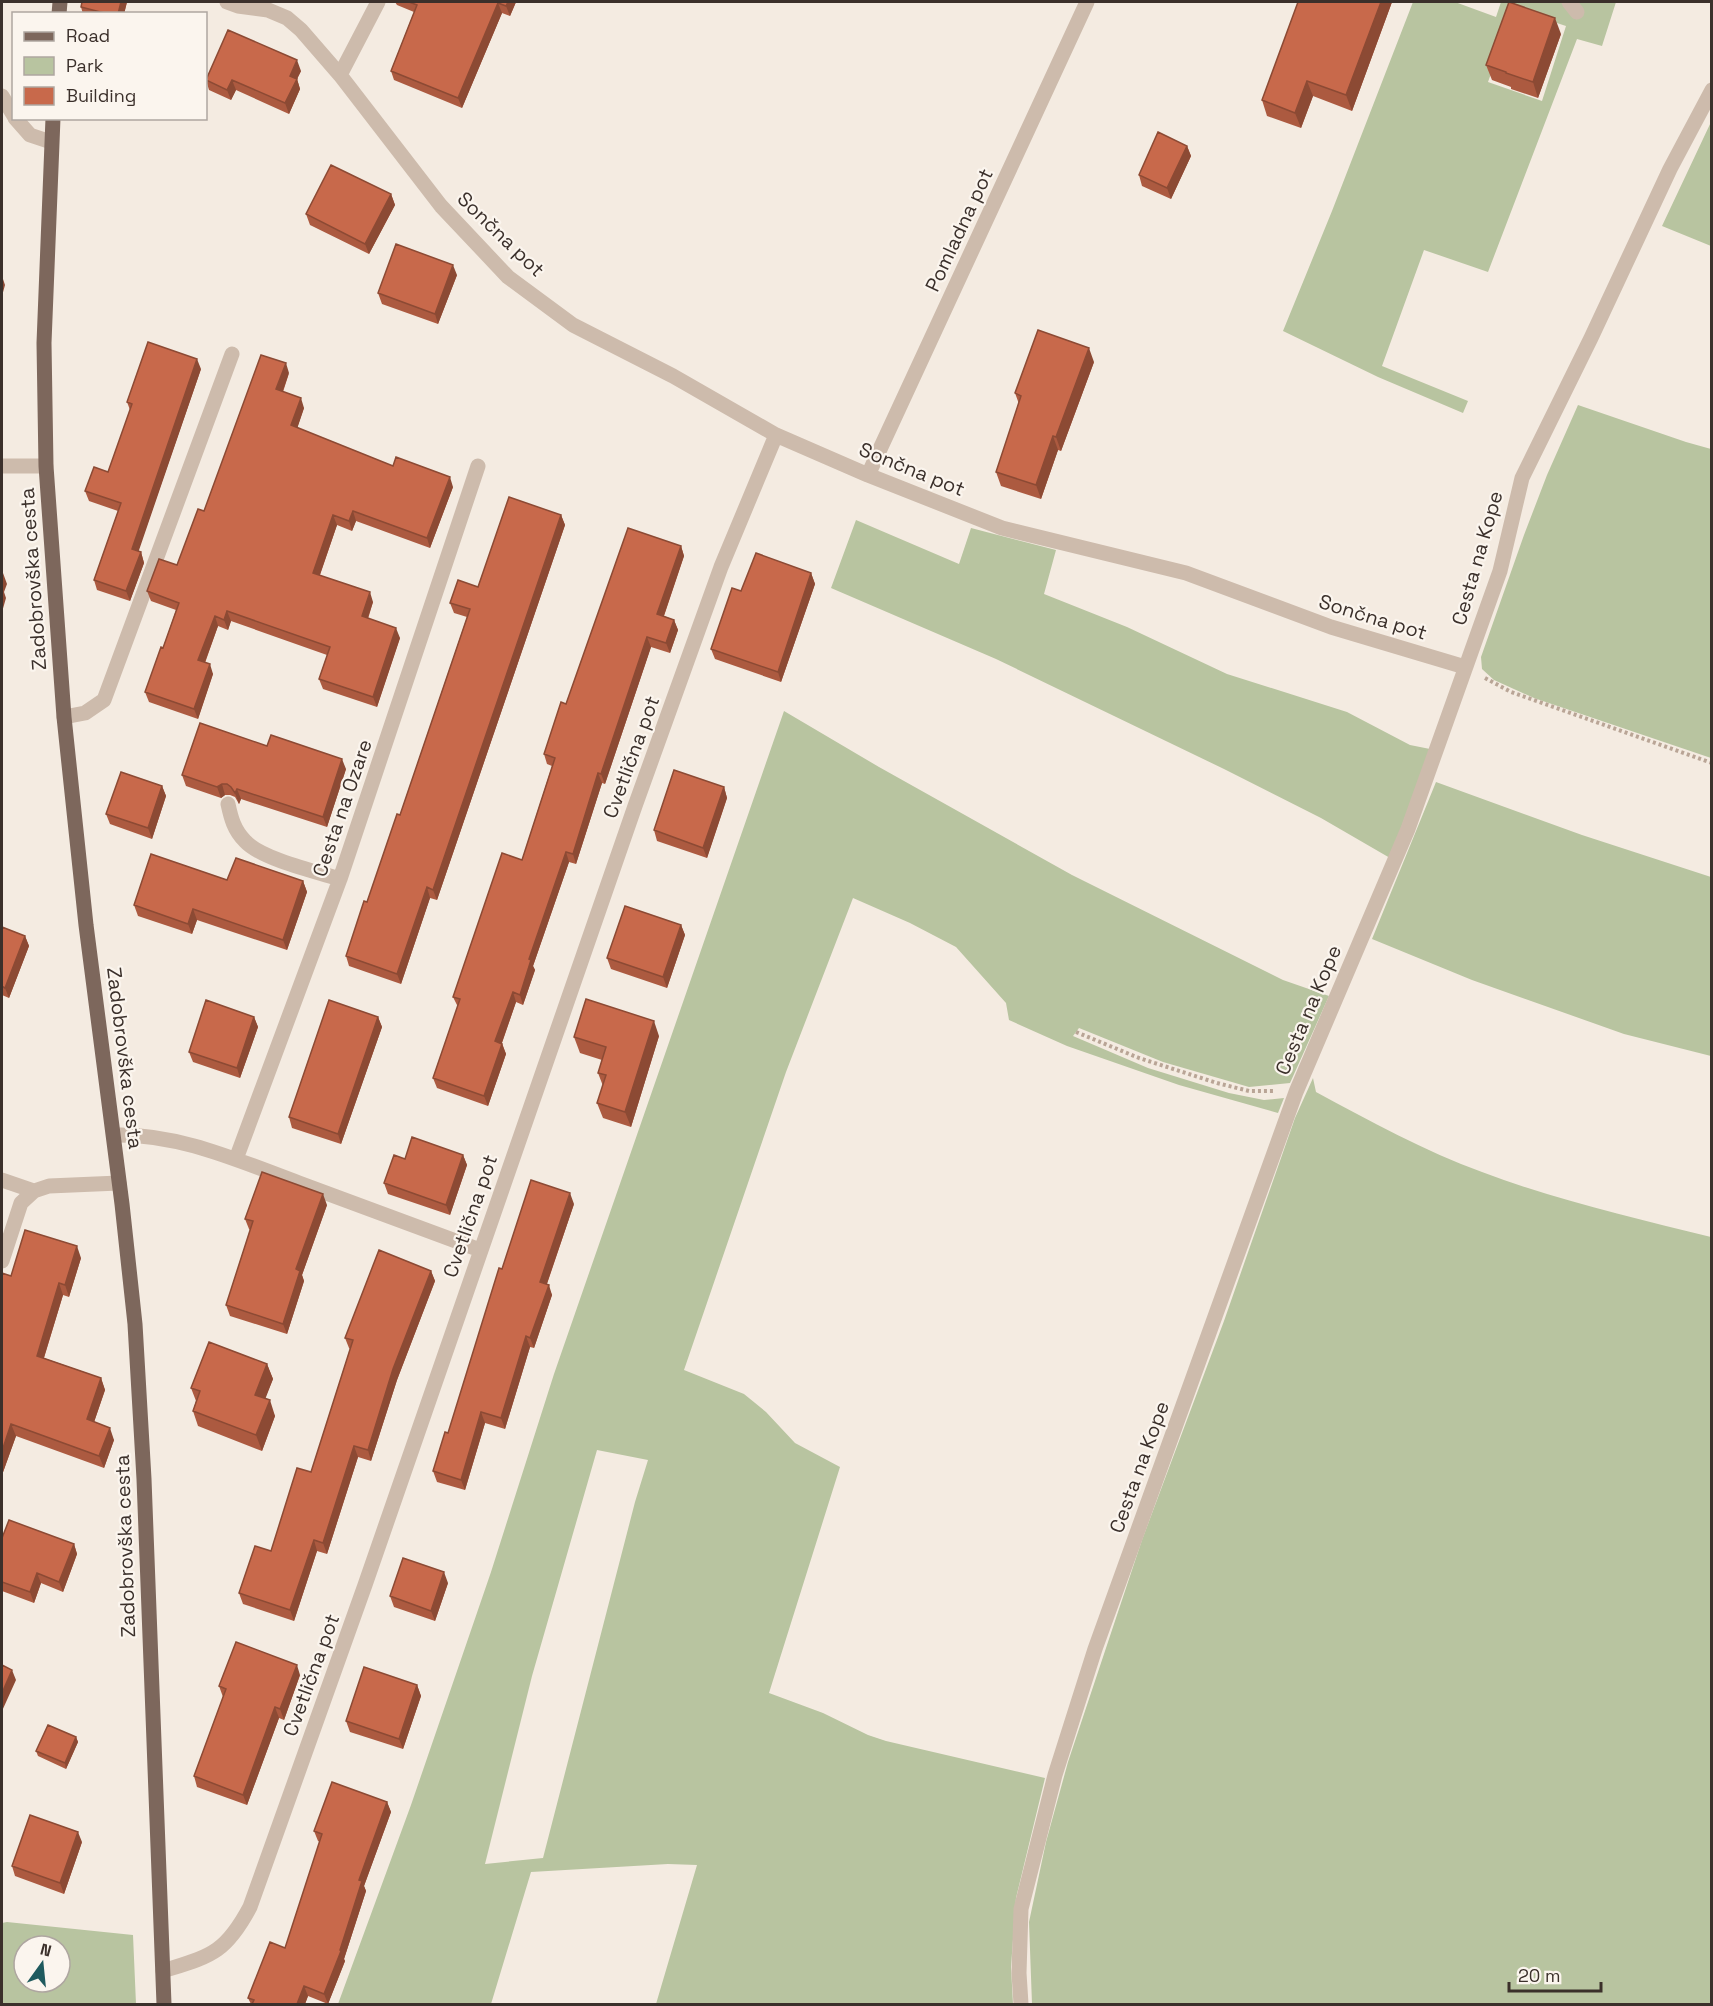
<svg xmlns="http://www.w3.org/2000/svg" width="1713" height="2006" viewBox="0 0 1713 2006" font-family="'Space Grotesk',sans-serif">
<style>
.green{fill:#b8c4a0;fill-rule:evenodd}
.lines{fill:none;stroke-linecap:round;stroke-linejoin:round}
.path{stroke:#b9a596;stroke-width:4;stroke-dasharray:3 3;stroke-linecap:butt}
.minor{stroke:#cdbbac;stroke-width:15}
.major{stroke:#7d675c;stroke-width:15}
.wall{fill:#ac5a40}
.shaded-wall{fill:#8c4a34}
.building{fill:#c8694b;stroke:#8c4a34;stroke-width:1.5}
.labels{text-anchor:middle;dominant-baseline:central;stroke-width:4.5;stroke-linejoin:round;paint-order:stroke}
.street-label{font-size:20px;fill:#3b302b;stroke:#fbf5ee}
</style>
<rect width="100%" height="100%" fill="#f4ebe1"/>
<path class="green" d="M1413,2H1455L1496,17L1501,2H1616L1602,46L1577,39L1488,272L1424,250L1382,366L1468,401L1463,413L1378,377L1283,331L1332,211ZM1514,9L1566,26L1542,101L1488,82Z
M1711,122V246L1662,226Z
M1578,405L1686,442L1711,449V758L1534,698L1494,680L1482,669L1481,657L1524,535L1547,475Z
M856,520L959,564L971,528L1056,550L1044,594L1127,627L1227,674L1347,712L1410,745L1430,749L1390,858L1321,818L1224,769L996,659L831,588Z
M784,711L879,767L1072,875L1283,980L1329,996L1290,1083L1249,1087L1163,1062L1079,1028L1073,1036L1148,1068L1229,1093L1264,1100L1284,1098L1278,1113L1179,1085L1067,1046L1009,1020L1006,1003L956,947L910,923L853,898L786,1072L684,1370L744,1394L766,1412L795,1443L840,1467L769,1693L823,1713L868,1735L886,1741L1045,1778L1016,1898L1011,1967L1013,2004H656L697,1865L668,1864L531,1872L491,2004H338L411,1805L491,1572L554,1374ZM597,1450L648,1460L635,1502L543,1858L485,1864L532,1676Z
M1436,782L1582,835L1711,877V1056L1624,1034L1472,980L1372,939Z
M1313,1078L1316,1092C1370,1121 1424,1151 1482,1172C1556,1200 1634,1218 1711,1237V2004H1032L1029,1922L1046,1842L1068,1762L1142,1540L1224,1321L1295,1118Z
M7,1922L133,1935L136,2004H2V1923ZM24,1946H60V1982H24Z"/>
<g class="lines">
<path class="path" d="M1485,678L1511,692L1712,763
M1076,1032L1139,1058L1217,1083L1249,1091H1274"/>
<path class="minor" d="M227,2L238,6L268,10L287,18L301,30L340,75L441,206L508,277L573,325L673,376L776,435L868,475L1002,528L1186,573L1331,627L1465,667
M1569,2L1577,12
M340,75L378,2
M2,96L14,116
M15,118L30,135L51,142
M2,466H46
M868,475L1087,2
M64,717L85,713L104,700L232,354
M228,804C231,818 234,830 245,841C261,859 317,872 340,879
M114,1135C178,1133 239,1161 299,1183C359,1205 420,1228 480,1250
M236,1159L340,879L478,466
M2,1180L34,1191
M2,1261L21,1203L34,1191L49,1186L119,1183
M163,1971C210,1956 225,1954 250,1907L365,1585L635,806L721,567L776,435
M1021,2004L1019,1973L1021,1909L1055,1775L1095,1649L1296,1092L1408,829L1500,571L1522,478L1591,338L1670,169L1712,90"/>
<path class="major" d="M59,14L60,2
M53,118L44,343L46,466L64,717L86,925L122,1204L135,1324L144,1479L164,2004"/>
</g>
<path class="wall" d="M82,2H127L124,14H83L81,7Z
M395,2H516L510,16L502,13L462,108L394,80L391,71L414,12L397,5Z
M1392,2L1352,111L1313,96L1301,128L1267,116L1262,100Z
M1561,34L1538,98L1511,89V87L1492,80L1486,65Z
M301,71L297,79L300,89L289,114L236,90L231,100L209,90L206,80Z
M1187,146L1191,156L1171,199L1142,186L1139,175Z
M391,194L395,205L369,254L310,225L306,214Z
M457,275L438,324L382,304L378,293Z
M1094,362L1061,451L1058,450L1041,499L1001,486L996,472L1019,404L1015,393Z
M201,369L138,551L141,552L144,563L130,601L97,590L94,580L118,511L89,501L85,491L108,472L130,410L127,402Z
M289,373L283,392L304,408L297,428L393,466L453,487L430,548L356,521L352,531L337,525L320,575L373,602L368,619L400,638L377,707L323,689L319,679L327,655L231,621L228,630L218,626L205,663L213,674L198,719L149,702L145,692L163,648L176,610L151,601L147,591L177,565L204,511Z
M561,515L565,525L437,900L430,898L401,984L349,966L346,956L400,815L467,617L454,613L450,603L478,587Z
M681,546L684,556L664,616L674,620L678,630L670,653L651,647L605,784L602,783L576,864L569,862L533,966L535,970L523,1005L516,1002L502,1043L506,1054L488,1106L437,1088L433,1078L458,1007L453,997L522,860L552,766L547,764L544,754L566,704Z
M811,573L815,584L781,682L715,659L711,649L741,591Z
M267,746L346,769L327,827L241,799L239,804L235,797L230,795H225L221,798L186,786L182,775Z
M162,786L166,796L152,839L110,824L106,814Z
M724,787L727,798L707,858L657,841L654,830Z
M227,880L303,881L307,892L287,950L197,920L192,934L138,916L134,905Z
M681,925L685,935L667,988L611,969L607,958Z
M2,927L25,936L29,946L9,998L2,995Z
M254,1017L258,1027L240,1078L193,1062L189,1052Z
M378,1017L382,1027L341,1144L292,1128L289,1117Z
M659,1036L631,1127L603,1118L597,1103L603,1086L598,1073L602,1060L580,1053L574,1037Z
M463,1155L467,1165L450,1215L388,1194L384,1183L405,1159Z
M574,1204L547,1284L552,1295L534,1348L530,1347L505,1429L485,1423L465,1490L437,1482L433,1471L448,1433L502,1269Z
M327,1205L302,1275L304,1281L287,1334L230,1316L226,1305L250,1230L249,1229L245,1219Z
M81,1258L69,1297L63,1295L44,1358L101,1378L105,1390L94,1422L114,1440L104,1468L16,1436L2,1475L11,1276Z
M431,1271L435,1281L397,1380L371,1461L358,1457L327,1554L317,1551L294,1621L243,1604L239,1593L271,1551L311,1472L350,1349L349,1348L345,1338Z
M267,1364L273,1379L265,1398L275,1416L262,1451L198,1426L193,1411L196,1401L191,1388Z
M2,1538L74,1544L77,1554L63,1592L41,1583L34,1603L2,1591Z
M448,1583L435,1621L394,1607L390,1596Z
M300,1675L284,1720L279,1718L247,1805L197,1787L194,1776L223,1697L219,1686Z
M417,1685L421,1696L403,1749L350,1732L346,1721Z
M76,1737L78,1742L66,1769L38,1756L36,1751Z
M387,1802L391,1812L364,1886L366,1891L344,1959L345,1961L328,2004L308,1996L305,2004H251L248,1998L285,1948L320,1842L318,1841L314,1831Z
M82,1842L64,1894L15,1876L12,1866Z"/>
<path class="shaded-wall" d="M121,2H127L124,14H118Z
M508,2H516L510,16L506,6Z
M1381,2H1392L1352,111L1346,95Z
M498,3L502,13L462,108L458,98Z
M1555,18L1561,34L1538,98L1533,82Z
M297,60L301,71L297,79L300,89L289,114L285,103L290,76Z
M232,80L236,90L231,100L227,90Z
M1307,81L1313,96L1301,128L1295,113Z
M1187,146L1191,156L1171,199L1167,188Z
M391,194L395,205L369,254L365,244Z
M453,265L457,275L438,324L435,314Z
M2,276L5,285L2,296Z
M1089,348L1094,362L1061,451L1056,437Z
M197,359L201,369L136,559L132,549Z
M286,363L289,373L280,399L276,389Z
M301,398L304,408L295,435L291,425Z
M1053,436L1058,450L1041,499L1036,485Z
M450,477L453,487L430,548L427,538Z
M353,511L356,521L352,531L349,521Z
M333,515L337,525L317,583L313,573Z
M561,515L565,525L437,900L433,890Z
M681,546L684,556L661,624L657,614Z
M141,552L144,563L130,601L126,591Z
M3,573L7,584L4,592L6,598L2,612V577Z
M811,573L815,584L781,682L778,672Z
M370,592L373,602L365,626L362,616Z
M227,611L231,621L228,630L224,620Z
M215,616L218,626L202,670L198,660Z
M674,620L678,630L670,653L666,643Z
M396,628L400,638L377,707L373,697Z
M647,637L651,647L605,784L601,774Z
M210,664L213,674L198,719L194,709Z
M342,759L346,769L327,827L323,817Z
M598,773L602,783L576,864L573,854Z
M222,784L225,795L221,798L217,787Z
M162,786L166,796L152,839L148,828Z
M724,787L727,798L707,858L703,848Z
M237,789L241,799L239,804L235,793Z
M566,852L569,862L533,966L535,970L523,1005L520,995L529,959Z
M303,881L307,892L287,950L283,940Z
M427,887L430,898L401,984L397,974Z
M193,909L197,920L192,934L188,924Z
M681,925L685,935L667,988L663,977Z
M25,936L29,946L9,998L5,988Z
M513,992L516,1002L499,1051L495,1041Z
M254,1017L258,1027L240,1078L237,1068Z
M378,1017L382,1027L341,1144L338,1134Z
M654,1021L659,1036L631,1127L625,1112Z
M502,1044L506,1054L488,1106L484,1096Z
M463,1155L467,1165L450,1215L446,1205Z
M570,1193L574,1204L544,1292L540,1282Z
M323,1194L327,1205L302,1275L304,1281L287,1334L283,1324L296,1269Z
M77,1246L81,1258L69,1297L65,1285Z
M431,1271L435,1281L397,1380L371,1461L368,1450L393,1369Z
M59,1283L63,1295L41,1367L37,1356Z
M549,1285L552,1295L534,1348L530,1338Z
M526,1336L530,1347L505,1429L501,1418Z
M267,1364L273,1379L261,1410L255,1395Z
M101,1378L105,1390L91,1431L87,1419Z
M270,1400L275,1416L262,1451L256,1435Z
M481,1412L485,1423L465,1490L461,1480Z
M11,1424L16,1436L2,1475V1451Z
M110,1428L114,1440L104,1468L99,1456Z
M354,1446L358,1457L327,1554L323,1543Z
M314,1540L317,1551L294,1621L290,1610Z
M74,1544L77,1554L63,1592L59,1582Z
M444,1572L448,1583L435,1621L431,1611Z
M37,1573L41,1583L34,1603L30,1592Z
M297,1665L300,1675L284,1720L280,1709Z
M12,1670L16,1680L2,1711V1693Z
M417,1685L421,1696L403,1749L399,1739Z
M275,1707L279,1718L247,1805L243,1795Z
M76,1737L78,1742L66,1769L65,1763Z
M387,1802L391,1812L364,1886L366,1891L344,1959L345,1961L328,2004L324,1994L340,1950L359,1880Z
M78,1832L82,1842L64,1894L60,1883Z
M304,1986L308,1996L305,2004H297Z"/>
<path class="building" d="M82,2H121L118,14H108L81,7Z
M409,2H508L506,6L498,3L458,98L391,71L417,5Z
M1298,2H1381L1346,95L1307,81L1295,113L1262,100Z
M1509,2L1555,18L1533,82L1506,73V72L1486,65Z
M228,30L297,60L290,76L297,79L285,103L232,80L227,90L206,80Z
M1158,132L1187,146L1167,188L1139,175Z
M331,165L391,194L365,244L306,214Z
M396,244L453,265L435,314L378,293Z
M1038,330L1089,348L1056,437L1053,436L1036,485L996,472L1021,396L1015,393Z
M148,342L197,359L132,549L141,552L126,591L94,580L121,503L85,491L94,467L108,472L132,404L127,402Z
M261,355L286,363L276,389L301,398L291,425L393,466L396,457L450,477L427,538L353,511L349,521L333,515L313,573L370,592L362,616L396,628L373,697L319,679L330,647L227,611L224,620L215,616L198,660L210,664L194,709L145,692L161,647L163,648L179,603L147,591L159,559L177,565L198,509L204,511Z
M509,497L561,515L433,890L427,887L397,974L346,956L364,901L367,902L397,814L400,815L470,609L450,603L458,580L478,587Z
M628,528L681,546L657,614L674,620L666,643L647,637L601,774L598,773L573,854L566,852L529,959L531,960L520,995L513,992L495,1041L502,1044L484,1096L433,1078L460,999L453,997L502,853L522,860L555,758L544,754L561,702L566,704Z
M756,553L811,573L778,672L711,649L732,588L741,591Z
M200,723L267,746L271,735L342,759L323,817L237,789L235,793L231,787L227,784H222L217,787L182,775Z
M674,770L724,787L703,848L654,830Z
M121,772L162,786L148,828L106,814Z
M151,854L227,880L236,858L303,881L283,940L193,909L188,924L134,905Z
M625,906L681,925L663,977L607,958Z
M2,927L25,936L5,988L2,986Z
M586,999L654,1021L625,1112L597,1103L606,1075L598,1073L606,1047L574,1037Z
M206,1000L254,1017L237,1068L189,1052Z
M329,1000L378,1017L338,1134L289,1117Z
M412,1137L463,1155L446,1205L384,1183L394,1155L405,1159Z
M262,1172L323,1194L296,1269L300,1271L283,1324L226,1305L253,1221L245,1219Z
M531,1180L570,1193L540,1282L549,1285L530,1338L526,1336L501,1418L481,1412L461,1480L433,1471L445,1432L448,1433L499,1268L502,1269Z
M25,1230L77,1246L65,1285L59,1283L37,1356L101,1378L87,1419L110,1428L99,1456L11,1424L2,1451V1273L11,1276Z
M379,1250L431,1271L393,1369L368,1450L354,1446L323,1543L314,1540L290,1610L239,1593L255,1546L271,1551L297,1468L311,1472L353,1340L345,1338Z
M209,1342L267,1364L255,1395L270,1400L256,1435L193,1411L200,1391L191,1388Z
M9,1520L74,1544L59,1582L37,1573L30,1592L2,1582V1538Z
M403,1558L444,1572L431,1611L390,1596Z
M236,1642L297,1665L280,1709L275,1707L243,1795L194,1776L226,1689L219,1686Z
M2,1665L12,1670L2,1693Z
M364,1667L417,1685L399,1739L346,1721Z
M48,1725L76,1737L65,1763L36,1751Z
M332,1782L387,1802L359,1880L362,1881L340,1950L341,1951L324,1994L304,1986L297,2004H252L254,2000L248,1998L270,1942L285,1948L322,1834L314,1831Z
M30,1815L78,1832L60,1883L12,1866Z"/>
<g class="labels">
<g class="street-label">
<text transform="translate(959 230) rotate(-65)">Pomladna pot</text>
<text transform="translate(501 234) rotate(44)">Sončna pot</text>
<text transform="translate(912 469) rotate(22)">Sončna pot</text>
<text transform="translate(1477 558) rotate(-74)">Cesta na Kope</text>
<text transform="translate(33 579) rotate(-94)">Zadobrovška cesta</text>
<text transform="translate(1373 617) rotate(17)">Sončna pot</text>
<text transform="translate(631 757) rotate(-70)">Cvetlična pot</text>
<text transform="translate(342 808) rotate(-71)">Cesta na Ozare</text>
<text transform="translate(1308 1010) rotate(-67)">Cesta na Kope</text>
<text transform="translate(125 1058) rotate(83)">Zadobrovška cesta</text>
<text transform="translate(470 1216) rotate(-71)">Cvetlična pot</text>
<text transform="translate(1139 1467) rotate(-70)">Cesta na Kope</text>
<text transform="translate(125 1546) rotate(-92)">Zadobrovška cesta</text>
<text transform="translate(311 1675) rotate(-70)">Cvetlična pot</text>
</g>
</g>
<rect width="1713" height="2006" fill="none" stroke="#3b302b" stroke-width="6"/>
<rect x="12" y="12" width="195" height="108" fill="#fbf5ee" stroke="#aea6a0" stroke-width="1.5"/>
<rect x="24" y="32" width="30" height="9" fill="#7d675c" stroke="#aea6a0" stroke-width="1.5"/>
<text x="66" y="42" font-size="18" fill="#3b302b">Road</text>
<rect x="24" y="57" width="30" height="18" fill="#b8c4a0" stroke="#aea6a0" stroke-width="1.5"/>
<text x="66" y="72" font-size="18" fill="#3b302b">Park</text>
<rect x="24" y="87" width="30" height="18" fill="#c8694b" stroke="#aea6a0" stroke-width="1.5"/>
<text x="66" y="102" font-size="18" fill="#3b302b">Building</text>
<g transform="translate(42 1964) rotate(15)"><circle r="28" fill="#fbf5ee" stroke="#aea6a0" stroke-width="1.5"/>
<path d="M0-4.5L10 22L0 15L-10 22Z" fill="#1f5a5e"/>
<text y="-9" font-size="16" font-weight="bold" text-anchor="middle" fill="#3b302b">N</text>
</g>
<path d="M1509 1982v9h92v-9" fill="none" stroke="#3b302b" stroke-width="3"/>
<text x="1518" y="1982" font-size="18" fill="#3b302b" stroke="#fbf5ee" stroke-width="4.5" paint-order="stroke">20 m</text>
</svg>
